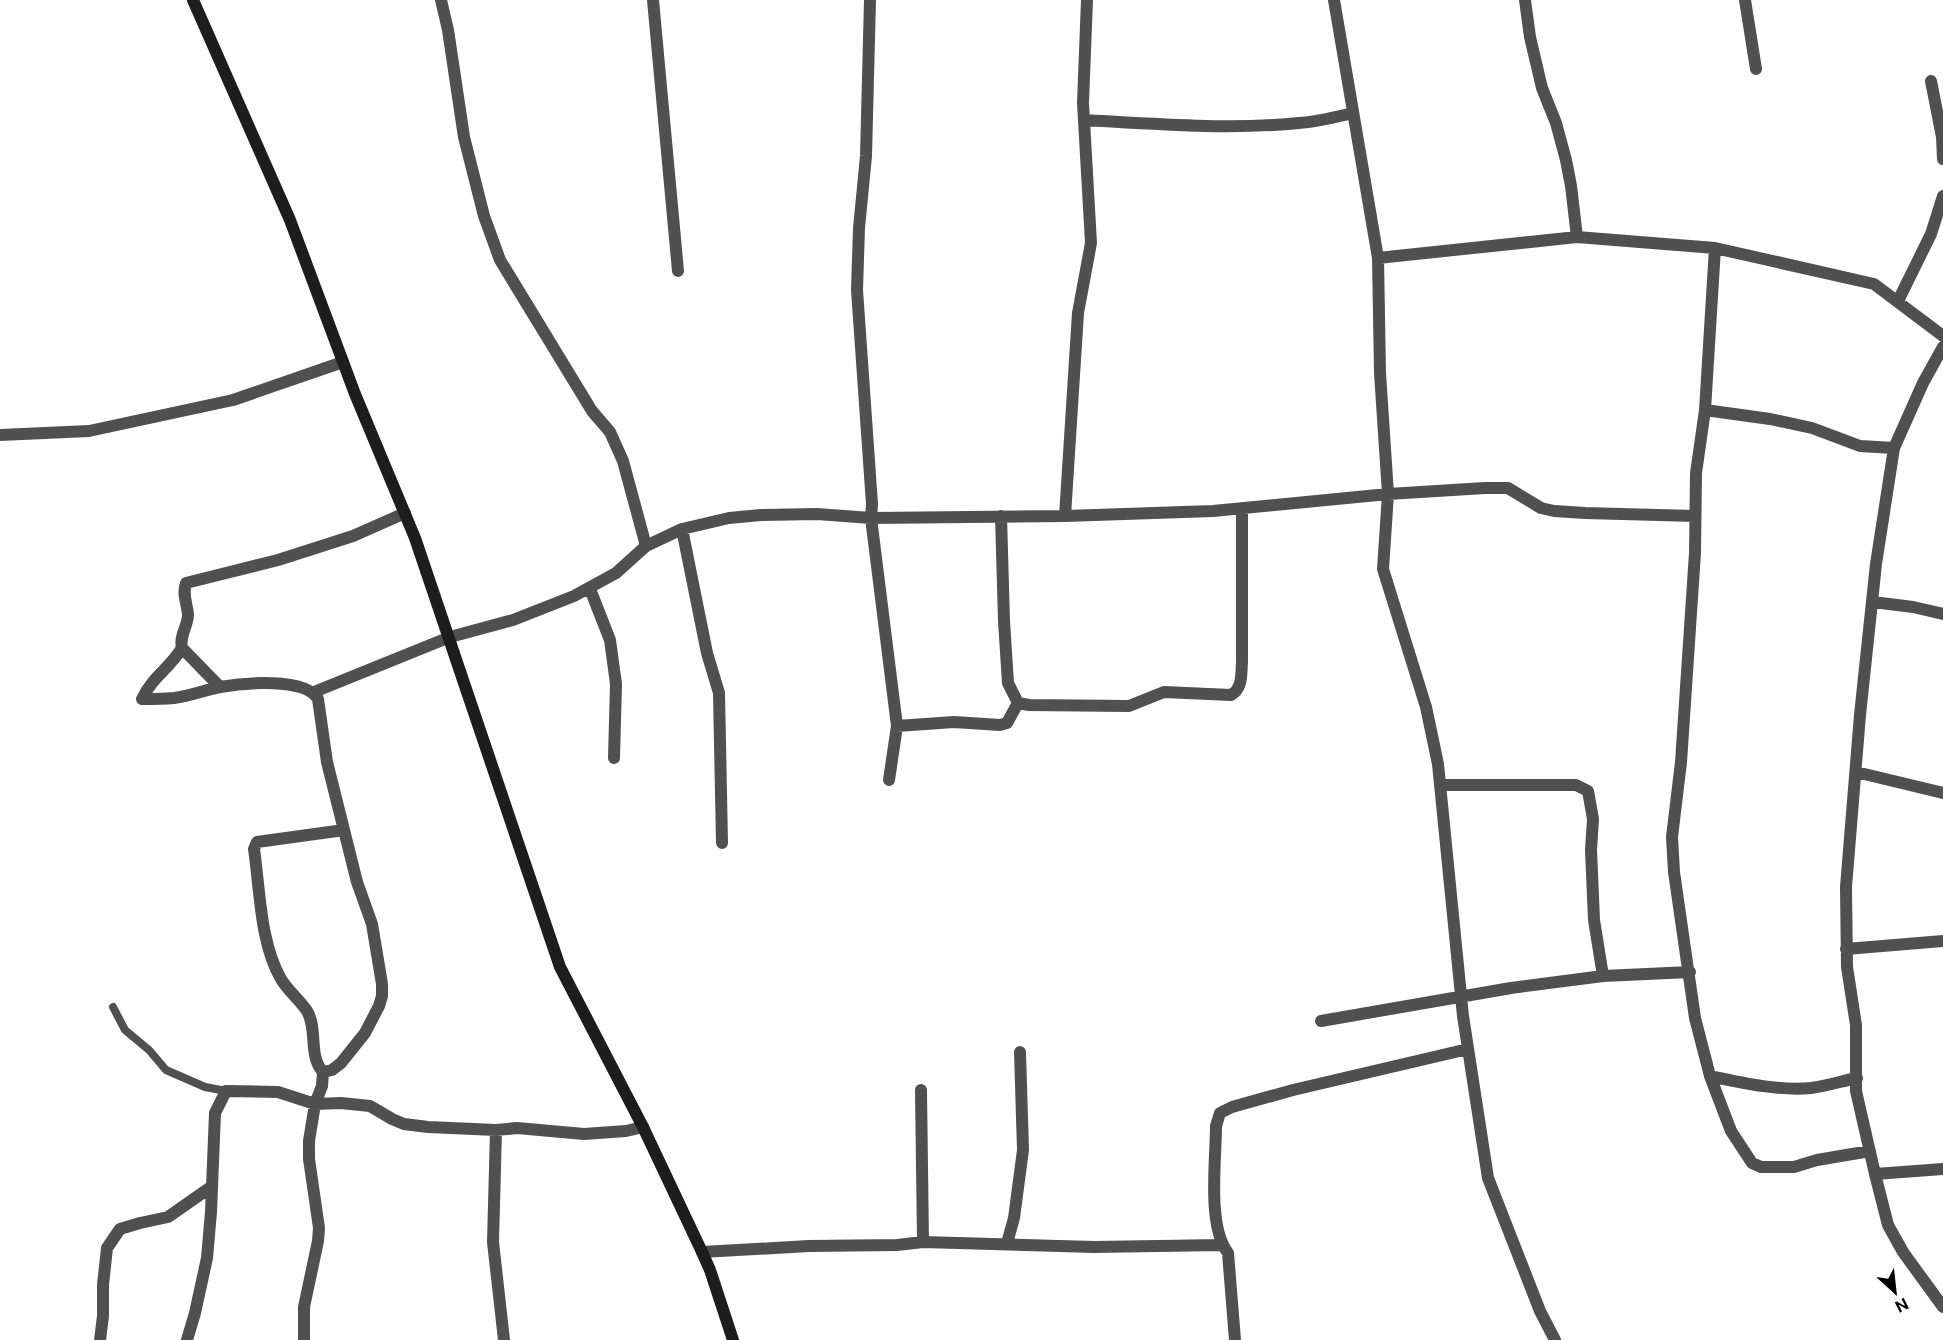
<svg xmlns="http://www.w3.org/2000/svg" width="1943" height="1340" viewBox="0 0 1943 1340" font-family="'Public Sans',sans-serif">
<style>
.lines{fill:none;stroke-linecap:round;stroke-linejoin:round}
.lane{stroke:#505050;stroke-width:8}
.street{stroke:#505050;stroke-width:12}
.secondary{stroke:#1d1d1d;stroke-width:12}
</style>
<rect width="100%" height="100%" fill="#fff"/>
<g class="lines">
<path class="lane" d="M113,1007L125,1030L149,1050L166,1070L205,1087L226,1091"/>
<path class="street" d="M441,0L448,30L464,137L484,216L500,260L592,411L610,432L623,461L646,546
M653,0L678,271
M870,0L866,156L859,228L857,290L872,504L871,518L897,726L889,780
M1334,0L1378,258L1380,373L1388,494L1383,569L1426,707L1438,764L1463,1016L1488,1178L1540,1311L1555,1340
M1525,0L1530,37L1542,88L1556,123L1566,160L1571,186L1577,237
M1745,0L1756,69
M1931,81L1942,137L1943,159
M1084,120C1155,124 1228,130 1299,123C1317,122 1336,117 1353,113
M1715,248L1705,410L1696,473L1695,553L1681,762L1672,837L1674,872L1695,1018L1710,1076L1731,1131L1752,1163L1761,1167H1794L1817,1160L1870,1151
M1378,258L1577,237L1715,248L1874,284L1943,336
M1898,301L1931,234L1943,196
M1943,347L1923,383L1894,448L1876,564L1860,715L1846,887L1847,967L1856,1025V1091L1875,1174L1888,1225L1903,1252L1943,1307
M1705,410L1770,419L1812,428L1860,446L1894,448
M0,435L89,431L233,400L343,362
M1001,516L1004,621L1008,683L1018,703L1029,705L1129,706L1164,692L1231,695C1243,688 1241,674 1242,662V508
M1065,516L1078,313L1091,243L1083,103L1087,0
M682,529L707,653L719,693L722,843
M590,589L610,640L616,684L614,758
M1873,602L1913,607L1943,614
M182,648C169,669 153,676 142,699C152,699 164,699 174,698C190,696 205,690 220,687C243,683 305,677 318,699L327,762L357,882L372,924L382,984V996L379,1006L365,1033L341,1063L332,1070L323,1072L322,1086L315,1104L309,1141V1159L319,1228L318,1241L304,1307V1340
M220,687L182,648C179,635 188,627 188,614C187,603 182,594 186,583L278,560L353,536L405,513
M314,692L450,637L513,620L574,596L616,573L646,546L682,529L729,518L761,515L817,514L871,518L1065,516L1213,511L1388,494L1485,488H1508L1541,508L1554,511L1585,513L1695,516
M897,726L954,722L1000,725L1007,723L1018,703
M1856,772L1943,793
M1440,785H1576L1588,791L1593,819L1591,850L1594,920L1603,976
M1846,949L1943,941
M1321,1021L1511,988L1603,976L1690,972
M323,1072C308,1056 318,1029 307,1011C300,1000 288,991 281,979C260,943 260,890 254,849L257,842L344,830
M1710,1076C1743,1083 1778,1091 1811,1088C1827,1086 1842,1081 1857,1078
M921,1090L923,1242
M496,1130L493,1242L504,1340
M1875,1174L1943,1169
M1007,1243L1014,1218L1023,1150L1020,1052
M702,1252L809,1246L897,1245L923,1242L1094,1247L1222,1245
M100,1340L103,1316V1285L107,1248L120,1229L140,1223L168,1217L211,1187
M187,1340L195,1313L207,1258L211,1212L215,1113L226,1091L278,1092L315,1104L341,1103L370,1106L392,1119L404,1124L428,1127L496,1130L517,1128L584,1134L626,1131L643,1127
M1235,1340L1228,1253C1207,1226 1216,1160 1216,1126L1220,1113L1232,1107L1293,1090L1468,1049"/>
<path class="secondary" d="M193,0L290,220L355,394L415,538L560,967L643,1127L702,1252L710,1270L733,1340"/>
</g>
<g transform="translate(1895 1292) rotate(153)" stroke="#ffffff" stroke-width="4.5" paint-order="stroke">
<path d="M0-4.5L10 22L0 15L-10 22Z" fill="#000000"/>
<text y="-9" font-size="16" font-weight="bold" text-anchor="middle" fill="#000000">N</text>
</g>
</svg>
